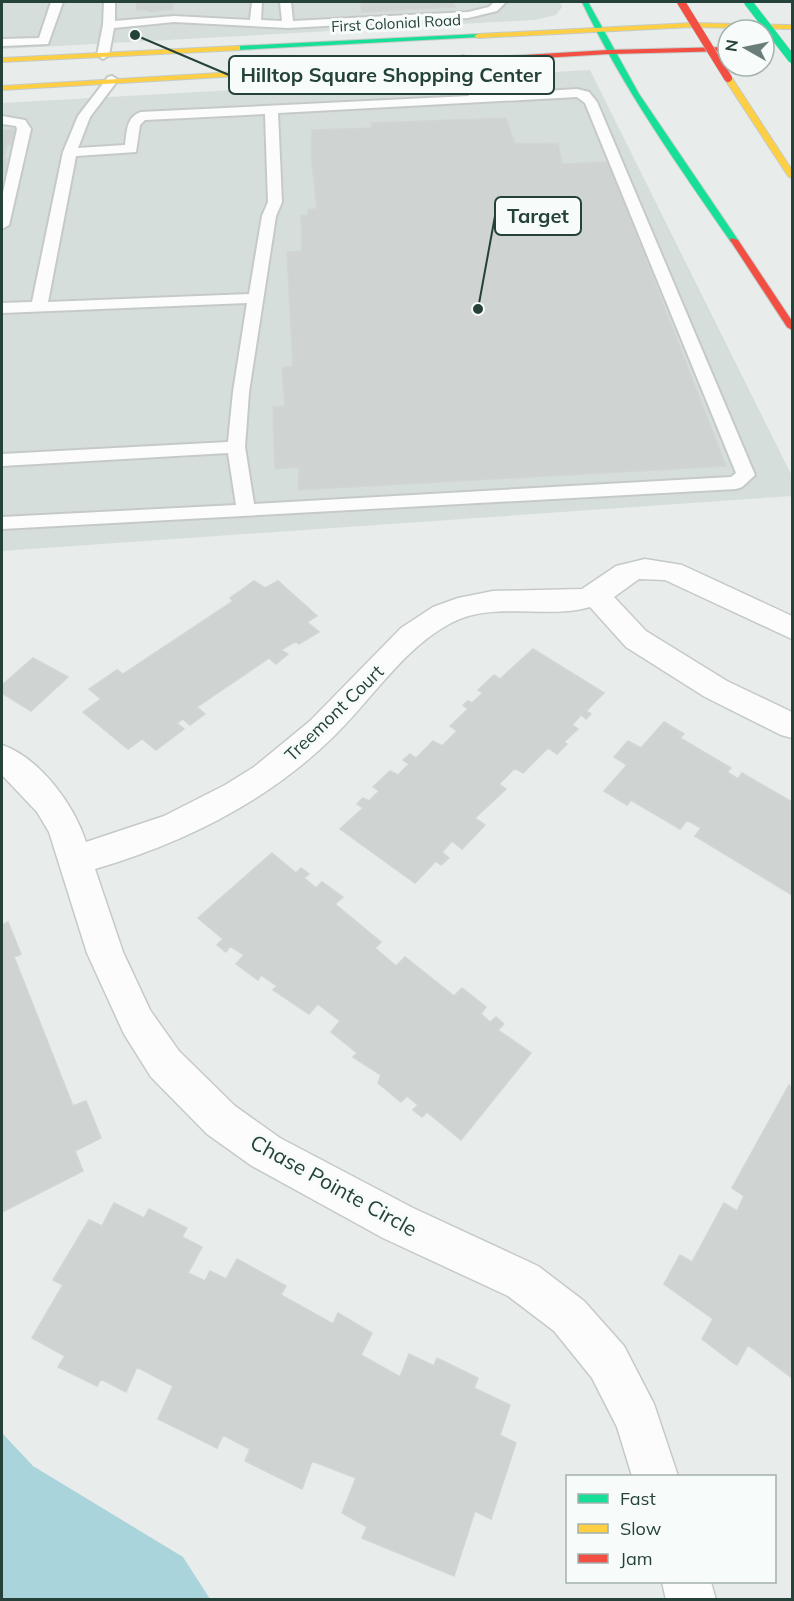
<svg xmlns="http://www.w3.org/2000/svg" width="794" height="1601" viewBox="0 0 794 1601" font-family="Mulish,sans-serif">
<style>
.built{fill:#d6dedb}
.water{fill:#a9d4db}
.building{fill:#cfd4d2;stroke:#d1d6d4;stroke-width:1.5}
.lines{fill:none;stroke-linecap:round;stroke-linejoin:round}
.lane-casing{stroke:#c5cac8;stroke-width:4}
.street-casing{stroke:#c5cac8;stroke-width:3}
.fast-casing{stroke:#c3cbc8;stroke-width:2}
.slow-casing{stroke:#c3cbc8;stroke-width:2}
.jam-casing{stroke:#c3cbc8;stroke-width:2}
.lane{fill:#fcfcfc;fill-rule:evenodd}
.street{fill:#fcfcfc;fill-rule:evenodd}
.fast{fill:#16e098;fill-rule:evenodd}
.slow{fill:#ffcf43;fill-rule:evenodd}
.jam{fill:#f24e42;fill-rule:evenodd}
.fast-bridge-casing{stroke:#c3ccc9;stroke-width:9;stroke-linecap:butt}
.jam-bridge-casing{stroke:#c3ccc9;stroke-width:9;stroke-linecap:butt}
.fast-bridge{stroke:#16e098;stroke-width:8}
.jam-bridge{stroke:#f24e42;stroke-width:8}
.labels{text-anchor:middle;dominant-baseline:central;stroke-width:6;stroke-linejoin:round;paint-order:stroke}
.far-street-label{font-size:15px;fill:#24423a;stroke:#f7fbf9}
.street-label{font-size:18px;fill:#24423a;stroke:#f7fbf9}
.near-street-label{font-size:21px;fill:#24423a;stroke:#f7fbf9}
.leader{fill:none;stroke:#24423a;stroke-width:2}
.callout-dot{fill:#24423a;stroke:#f7fbf9;stroke-width:2}
.callout{fill:#f7fbf9;stroke:#24423a;stroke-width:2}
.callout-label{font-size:20px;text-anchor:middle;font-weight:bold;fill:#24423a}
</style>
<rect width="100%" height="100%" fill="#e8edeb"/>
<path class="built" d="M2,2H560L562,7L556,15L535,20L2,49Z
M590,70L792,476V496L2,551V103Z"/>
<path class="water" d="M2,1433L33,1466L183,1557L210,1599H2Z"/>
<path class="building" d="M137,2H178L173,3V9L148,12V10H136Z
M360,2H453L455,7L362,12Z
M506,118L515,144L558,143L562,164L608,162L726,466L298,490L299,467L275,469L273,407L285,406L282,368L293,366L287,252L302,251L301,216L308,215V209H317L311,154L312,130L372,128L371,123Z
M15,129L11,145H7L4,159H7L5,167H10L9,174H4L2,184V130Z
M254,581L265,588L278,581L317,616L307,622L319,632L299,644L296,641L281,650L288,654L276,664L269,658L197,707L205,714L190,725L183,719L177,723L184,729L156,750L142,739L128,749L83,712L101,699L89,689L117,670L123,674L233,601L230,598Z
M533,649L604,693L586,711L591,714L586,719L581,715L572,725L578,729L564,742L567,744L557,754L548,748L523,773L515,768L499,784L506,789L475,818L485,825L462,849L452,841L442,852L449,858L441,865L436,861L415,883L340,829L363,808L357,804L363,798L369,801L379,791L373,787L390,771L398,775L409,764L403,760L410,754L416,758L433,741L442,746L457,731L450,726L468,709L463,705L468,701L472,703L483,693L478,690L494,675L500,679Z
M33,658L68,677L31,711L2,693V685Z
M664,722L684,734L680,738L731,768L727,772L738,779L742,773L792,802V895L695,836L701,828L687,820L680,829L631,800L627,805L604,791L627,765L614,757L628,741L641,748Z
M272,853L296,873L301,868L309,874L304,878L316,888L322,882L343,897L335,904L381,942L375,948L396,966L405,957L454,996L462,988L486,1007L481,1014L490,1022L496,1017L504,1024L498,1030L531,1053L461,1140L427,1112L422,1117L413,1110L418,1105L407,1096L401,1102L378,1083L381,1075L353,1057L357,1053L331,1032L340,1021L318,1004L309,1014L273,990L277,986L261,975L258,980L236,964L244,955L230,946L226,952L217,945L223,939L198,918Z
M8,922L21,954L14,957L73,1106L86,1101L101,1138L75,1151L83,1171L2,1212V925Z
M789,1085L792,1087V1378L748,1345L737,1365L732,1362L702,1339L713,1319L664,1284L680,1255L692,1262L724,1203L737,1211L744,1196L732,1188Z
M114,1203L144,1218L149,1209L187,1228L182,1237L202,1247L188,1273L205,1281L210,1271L226,1279L237,1259L286,1286L281,1295L333,1324L338,1313L372,1333L361,1355L400,1377L409,1354L434,1366L437,1358L478,1378L474,1388L510,1405L500,1435L516,1443L491,1519L475,1511L454,1576L362,1538L367,1527L342,1513L356,1478L312,1461L302,1489L245,1461L250,1449L223,1435L217,1448L158,1419L173,1386L137,1367L126,1392L101,1379L97,1386L58,1367L65,1356L32,1338L63,1285L53,1280L89,1220L102,1226Z"/>
<g class="lines">
<g class="lane-casing">
<path id="lane" d="M51,2H63L48,44L2,46V39L39,38Z
M104,2H115V21L174,16L250,20L252,2H262L261,20L282,21L280,2H291L293,21L468,12L489,7L494,2H506L497,11L468,18L288,28L174,22L114,28L109,55L103,59L97,55L103,25Z
M463,56L469,60L481,95L577,89L589,92L597,102L755,475L742,487L736,489L2,529V517L236,505L228,453L2,466V454L228,442L233,392L247,303L2,313V303L32,302L63,152L78,116L108,77L112,76L118,80L90,117L78,148L125,145C127,132 126,117 141,112L469,96L457,60ZM577,97L585,103L736,473L731,477L254,504L245,447L249,392L276,216L282,202L278,113ZM265,114L268,202L262,216L249,294L48,302L76,156L136,152L140,125L145,120Z
M2,116L25,120L31,129L9,225L2,229V197L17,129L16,126L2,124Z"/>
</g>
<g class="street-casing">
<path id="street" d="M645,559L682,565L792,616V639L665,580L639,579L614,597L646,631L727,681L792,712V738L781,735L705,697L626,647L590,607C546,620 494,600 451,623C402,649 371,701 331,739C265,803 183,843 95,869L123,952L150,1010L179,1051L235,1106L280,1138L413,1208L538,1266L584,1301L624,1346L654,1404L678,1476H632L617,1427L592,1378L554,1331L508,1296L383,1238L252,1166L207,1134L151,1077L124,1034L87,953L49,832L37,812L2,775V745C40,758 74,805 86,842L164,816L225,785L254,767L310,721L401,628L433,607L458,598L493,591L582,589L616,566Z
M662,1582H711L716,1600H666Z"/>
</g>
<g class="fast-casing">
<path id="fast" d="M582,2H588L639,94L738,240L737,242H731C677,164 623,88 582,2Z
M478,34L480,35V37L237,50L233,48L237,46Z"/>
</g>
<g class="slow-casing">
<path id="slow" d="M692,23L792,25V29L692,27L478,38L474,36L478,34Z
M237,46H240V50L2,62V58Z
M269,70H272V74L2,90V86Z
M725,76L732,78L792,170V178L788,176L724,78Z"/>
</g>
<g class="jam-casing">
<path id="jam" d="M728,47V51L609,54L269,74L265,72L269,70L609,50Z
M731,238L738,240L792,321V330L787,327L730,240Z"/>
</g>
<use href="#lane" class="lane"/>
<use href="#street" class="street"/>
<use href="#fast" class="fast"/>
<use href="#slow" class="slow"/>
<use href="#jam" class="jam"/>
<g class="fast-bridge-casing">
<path id="fast-bridge" d="M748,2L792,59"/>
</g>
<g class="jam-bridge-casing">
<path id="jam-bridge" d="M681,2L728,78"/>
</g>
<use href="#fast-bridge" class="fast-bridge"/>
<use href="#jam-bridge" class="jam-bridge"/>
</g>
<g class="labels">
<g class="far-street-label">
<text transform="translate(396 23) rotate(-3)">First Colonial Road</text>
</g>
<g class="street-label">
<text transform="translate(334 713) rotate(-44)">Treemont Court</text>
</g>
<g class="near-street-label">
<text transform="translate(334 1185) rotate(29)">Chase Pointe Circle</text>
</g>
</g>
<path class="leader" d="M135 35L229 75M478 309L495 216"/>
<g class="callout-dot">
<circle cx="135" cy="35" r="6"/>
<circle cx="478" cy="309" r="6"/>
</g>
<g class="callout">
<rect x="229" y="56" width="325" height="38" rx="6"/>
<rect x="495" y="197" width="86" height="38" rx="6"/>
</g>
<g class="callout-label">
<text x="391" y="82">Hilltop Square Shopping Center</text>
<text x="538" y="223">Target</text>
</g>
<rect width="794" height="1601" fill="none" stroke="#24423a" stroke-width="6"/>
<rect x="566" y="1475" width="210" height="108" fill="#f7fbf9" stroke="#a3b1ad" stroke-width="1.5"/>
<rect x="578" y="1494" width="30" height="9" fill="#16e098" stroke="#a3b1ad" stroke-width="1.5"/>
<text x="620" y="1505" font-size="18" fill="#24423a">Fast</text>
<rect x="578" y="1524" width="30" height="9" fill="#ffcf43" stroke="#a3b1ad" stroke-width="1.5"/>
<text x="620" y="1535" font-size="18" fill="#24423a">Slow</text>
<rect x="578" y="1554" width="30" height="9" fill="#f24e42" stroke="#a3b1ad" stroke-width="1.5"/>
<text x="620" y="1565" font-size="18" fill="#24423a">Jam</text>
<g transform="translate(746 48) rotate(279)"><circle r="28" fill="#f7fbf9" stroke="#a3b1ad" stroke-width="1.5"/>
<path d="M0-4.5L10 22L0 15L-10 22Z" fill="#697e78"/>
<text y="-9" font-size="16" font-weight="bold" text-anchor="middle" fill="#24423a">N</text>
</g>
</svg>
